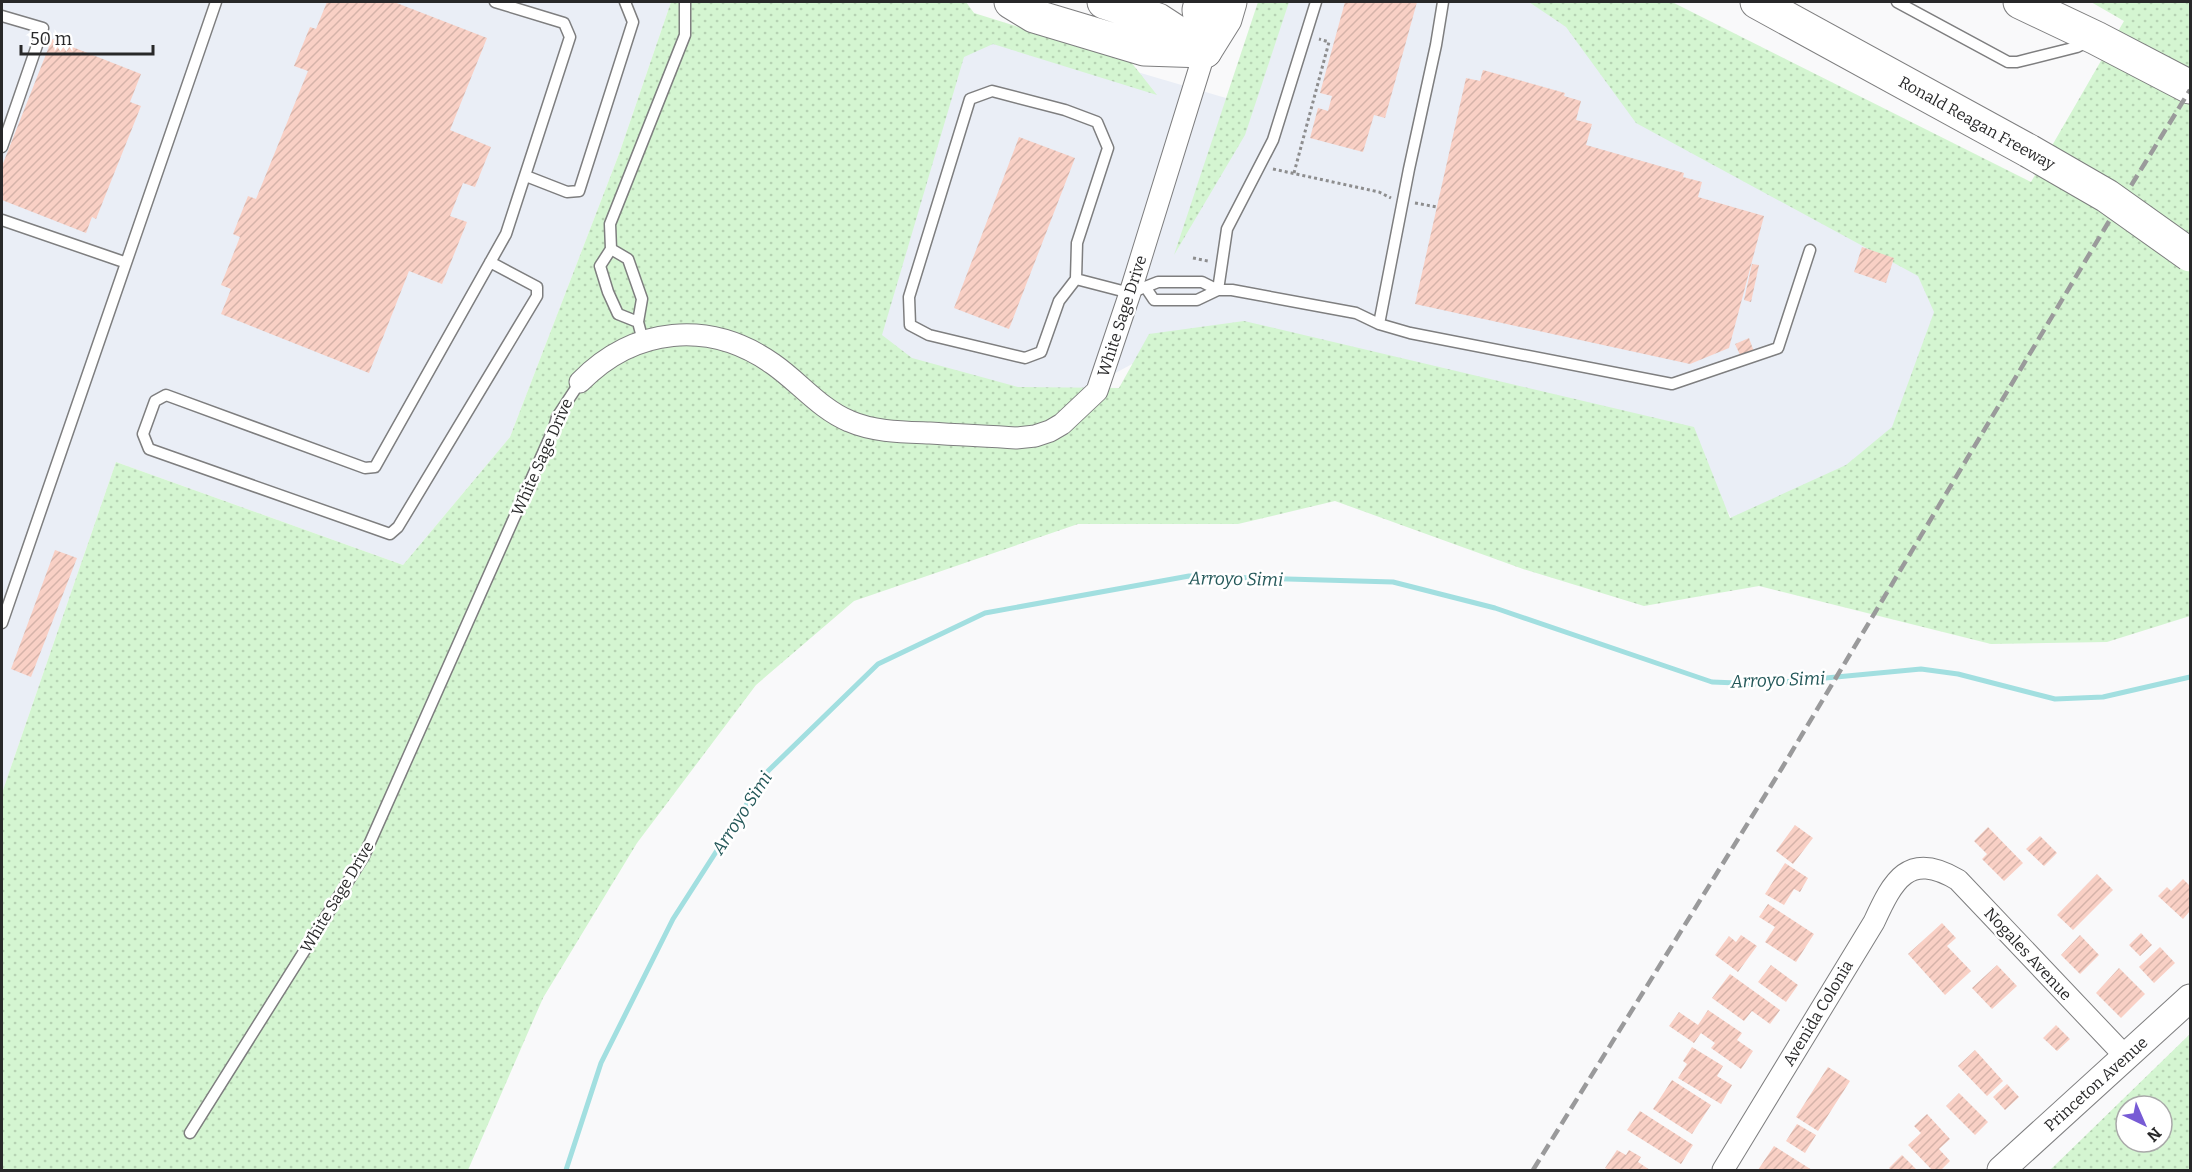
<svg xmlns="http://www.w3.org/2000/svg" width="2192" height="1172" viewBox="0 0 2192 1172" font-family="Bitter,serif">
<style>
.built{fill:#eaeef6}
.grass{fill:url(#grass-dots);fill-rule:evenodd}
.lines{fill:none;stroke-linecap:round;stroke-linejoin:round}
.stream{stroke:#a2dfe0;stroke-width:5}
.building{fill:url(#building-hatch)}
.service-casing{stroke:#7e7e7f;stroke-width:13}
.minor-casing{stroke:#7e7e7f;stroke-width:23}
.tertiary-casing{stroke:#7e7e7f;stroke-width:29}
.primary-casing{stroke:#7e7e7f;stroke-width:35}
.motorway-casing{stroke:#7e7e7f;stroke-width:35}
.path{stroke:#8d8d8e;stroke-width:3;stroke-dasharray:3 3;stroke-linecap:butt}
.service{stroke:#fff;stroke-width:10}
.minor{stroke:#fff;stroke-width:21}
.tertiary{stroke:#fff;stroke-width:27}
.primary{stroke:#fff;stroke-width:33}
.motorway{stroke:#fff;stroke-width:33}
.rail{stroke:#9a9a9b;stroke-width:4.5;stroke-dasharray:12 6;stroke-linecap:butt}
.motorway-bridge-casing{stroke:#7e7e7f;stroke-width:35;stroke-linecap:butt}
.motorway-bridge{stroke:#fff;stroke-width:33}
.labels{text-anchor:middle;dominant-baseline:central;stroke-width:5;stroke-linejoin:round;paint-order:stroke}
.street-label{font-size:16px;fill:#282829;stroke:#fff}
.water-label{font-size:18px;font-style:italic;fill:#245859;stroke:#fff}
</style>
<defs>
<pattern id="grass-dots" width="8" height="8" patternUnits="userSpaceOnUse" patternTransform="scale(1.5)"><rect width="8" height="8" fill="#d4f5d1"/><path d="M2 2h.1M6 6h.1" fill="none" stroke="#b6d2b3" stroke-width="1.8" stroke-linecap="round"/></pattern>
<pattern id="building-hatch" width="6" height="6" patternUnits="userSpaceOnUse" patternTransform="scale(1.5)"><rect width="6" height="6" fill="#f9d0c5"/><path d="M-1 1l2-2M0 6l6-6M5 7l2-2" fill="none" stroke="#d5b3a9"/></pattern>
</defs>
<rect width="100%" height="100%" fill="#f9f9fa"/>
<path class="built" d="M2,2H671L619,154L510,437L403,565L116,462L2,793Z
M1277,2H1549L1982,298L1903,442L1735,525L1689,440L1166,346L1059,403L875,348L967,22L1243,103Z"/>
<path class="grass" d="M671,2H966L974,13L1131,62L1157,95L993,44L964,57L882,335L912,358L1018,387L1119,388L1149,334L1244,321L1694,427L1730,518L1846,465L1892,427L1934,312L1918,276L1636,123L1566,27L1529,2H1672L2031,182L2124,21L2091,2H2190V616L2107,642L1991,644L1759,586L1644,606L1523,569L1335,501L1238,524H1078L854,601L756,685L637,843L543,998L468,1170H2V793L116,462L403,565L510,437L619,154Z
M1258,2H1289L1245,135L1174,255Z
M2190,1034V1170H2050ZM2126,1106H2162V1142H2126Z"/>
<g class="lines">
<path class="stream" d="M566,1170L601,1063L673,919L768,771L878,664L985,613L1189,576L1393,582L1495,608L1712,682L1762,684L1921,669L1958,674L2055,699L2103,697L2190,677"/>
</g>
<path class="building" d="M327,2H394L487,38L450,130L491,147L475,187L463,183L450,216L467,222L442,284L409,271L369,373L221,314L231,289L221,285L240,237L233,234L248,196L256,199L308,71L294,66L310,27L316,29Z
M1345,2H1417L1385,118L1374,115L1363,152L1310,138L1318,108L1328,111L1332,96L1320,93Z
M52,39L141,74L130,102L141,106L96,219L92,217L86,233L2,200V166Z
M1483,70L1565,93L1564,96L1581,101L1576,120L1592,124L1586,145L1684,173L1683,177L1702,182L1698,197L1764,216L1729,348L1690,364L1415,304L1466,78L1480,81Z
M1019,137L1075,158L1009,329L954,308Z
M1862,247L1894,258L1886,283L1854,272Z
M1752,264L1759,265L1751,302L1744,300Z
M1749,338L1754,352L1741,357L1735,344Z
M55,550L77,558L31,677L11,669Z
M1795,825L1813,838L1793,864L1776,851Z
M1988,827L2023,863L2004,881L1982,859L1987,854L1974,841Z
M2040,836L2057,853L2044,866L2026,849Z
M1785,863L1808,878L1800,892L1794,889L1784,905L1765,894Z
M2097,874L2113,890L2073,930L2057,915Z
M2183,879L2190,886V911L2183,919L2158,896L2167,887L2171,891Z
M1768,904L1814,934L1796,962L1765,942L1775,927L1759,917Z
M1942,923L1956,938L1947,946L1971,971L1945,995L1908,954Z
M2141,933L2152,945L2140,956L2129,945Z
M1741,935L1757,946L1738,972L1715,955L1729,936L1736,942Z
M2080,935L2099,955L2080,974L2061,955Z
M2160,947L2175,963L2154,983L2139,967Z
M1771,965L1798,985L1786,1002L1758,982Z
M1997,965L2017,986L1992,1009L1972,988Z
M2119,968L2145,994L2121,1018L2096,993Z
M1730,974L1780,1010L1770,1024L1752,1011L1744,1021L1712,998Z
M1708,1010L1742,1033L1737,1040L1753,1051L1741,1069L1711,1048L1715,1043L1701,1033L1694,1043L1669,1026L1679,1012L1698,1025Z
M2056,1025L2070,1039L2057,1051L2043,1038Z
M1692,1047L1723,1066L1717,1076L1732,1085L1721,1104L1678,1078L1687,1064L1683,1061Z
M1975,1050L2003,1081L1987,1096L1958,1066Z
M1828,1067L1850,1081L1818,1131L1796,1117Z
M1672,1080L1711,1105L1692,1134L1653,1109Z
M2007,1084L2019,1097L2005,1110L1993,1097Z
M1959,1093L1988,1122L1975,1135L1946,1106Z
M1640,1111L1693,1145L1681,1164L1627,1130Z
M1927,1114L1950,1139L1939,1149L1950,1161L1941,1170H1932L1908,1145L1921,1133L1914,1126Z
M1797,1124L1816,1135L1805,1153L1786,1141Z
M1774,1146L1812,1170H1758Z
M1617,1150L1626,1155L1629,1150L1641,1157L1638,1162L1650,1170H1609L1605,1168Z
M1902,1155L1917,1170H1891L1889,1168Z"/>
<g class="lines">
<g class="service-casing">
<path id="service" d="M1897,2L2008,62H2017L2077,47L2087,42
M2,16L43,28L2,147
M526,176L567,192L579,191L633,22L625,2
M2,220L124,262
M611,249L628,259L642,299L638,322L643,341
M490,262L537,287V296L398,527L390,534L149,449L143,434L155,401L166,395L365,468L375,467L506,234L570,37L564,23L495,2
M1076,279L1077,243L1108,148L1097,122L1065,110L992,91L970,99L909,297L910,325L929,335L1025,358L1041,352L1059,301L1076,279L1130,293L1158,282H1202L1218,290
M1146,288L1154,300H1197L1218,290H1232L1356,313L1379,324L1410,333L1672,384L1778,348L1810,250
M1218,290L1227,229L1273,140L1316,2
M638,322L618,314L608,292L600,266L611,249L610,224L685,35V2
M1379,324L1409,169L1436,45L1443,2
M2,623L216,2
M190,1133L364,856L554,428L557,417L580,382"/>
</g>
<g class="minor-casing">
<path id="minor" d="M580,382C634,327 709,319 773,364C799,382 820,409 849,421C874,432 903,432 930,433C958,435 987,436 1016,438L1035,436L1050,431L1062,424L1097,391L1130,293L1205,51
M1723,1170L1874,922C1893,881 1908,850 1958,880L2125,1056"/>
</g>
<g class="tertiary-casing">
<path id="tertiary" d="M2001,1170L2190,998"/>
</g>
<g class="primary-casing">
<path id="primary" d="M1201,2L1199,10L1205,51
M1205,51L1225,19L1230,2"/>
</g>
<g class="motorway-casing">
<path id="motorway" d="M1011,2L1034,16L1144,49L1205,51
M1104,2L1158,20L1204,50
M1757,2L2029,151
M2020,2L2096,38L2190,87"/>
</g>
<path class="path" d="M1273,169L1379,192L1391,198
M1294,173L1329,42L1319,39
M1415,203L1437,207
M1193,258L1208,261"/>
<use href="#service" class="service"/>
<use href="#minor" class="minor"/>
<use href="#tertiary" class="tertiary"/>
<use href="#primary" class="primary"/>
<use href="#motorway" class="motorway"/>
<path class="rail" d="M1533,1170L1782,768L2108,223L2190,90"/>
<g class="motorway-bridge-casing">
<path id="motorway-bridge" d="M2029,151L2107,196L2190,255"/>
</g>
<use href="#motorway-bridge" class="motorway-bridge"/>
</g>
<g class="labels">
<g class="street-label">
<text transform="translate(1977 123) rotate(29)">Ronald Reagan Freeway</text>
<text transform="translate(1122 316) rotate(-72)">White Sage Drive</text>
<text transform="translate(542 457) rotate(-66)">White Sage Drive</text>
<text transform="translate(337 897) rotate(-59)">White Sage Drive</text>
<text transform="translate(2028 954) rotate(47)">Nogales Avenue</text>
<text transform="translate(1818 1013) rotate(-59)">Avenida Colonia</text>
<text transform="translate(2096 1084) rotate(-42)">Princeton Avenue</text>
</g>
<g class="water-label">
<text transform="translate(1236 579) rotate(1)">Arroyo Simi</text>
<text transform="translate(1778 680) rotate(-2)">Arroyo Simi</text>
<text transform="translate(742 813) rotate(-57)">Arroyo Simi</text>
</g>
</g>
<rect width="2192" height="1172" fill="none" stroke="#282829" stroke-width="6"/>
<g transform="translate(2144 1124) rotate(136)"><circle r="28" fill="#ffffff" stroke="#a9a9a9" stroke-width="1.5"/>
<path d="M0-4.5L10 22L0 15L-10 22Z" fill="#775bd5"/>
<text y="-9" font-size="16" font-weight="bold" text-anchor="middle" fill="#282829">N</text>
</g>
<path d="M21 45v9h132v-9" fill="none" stroke="#282829" stroke-width="3"/>
<text x="30" y="45" font-size="18" fill="#282829" stroke="#ffffff" stroke-width="4.5" paint-order="stroke">50 m</text>
</svg>
